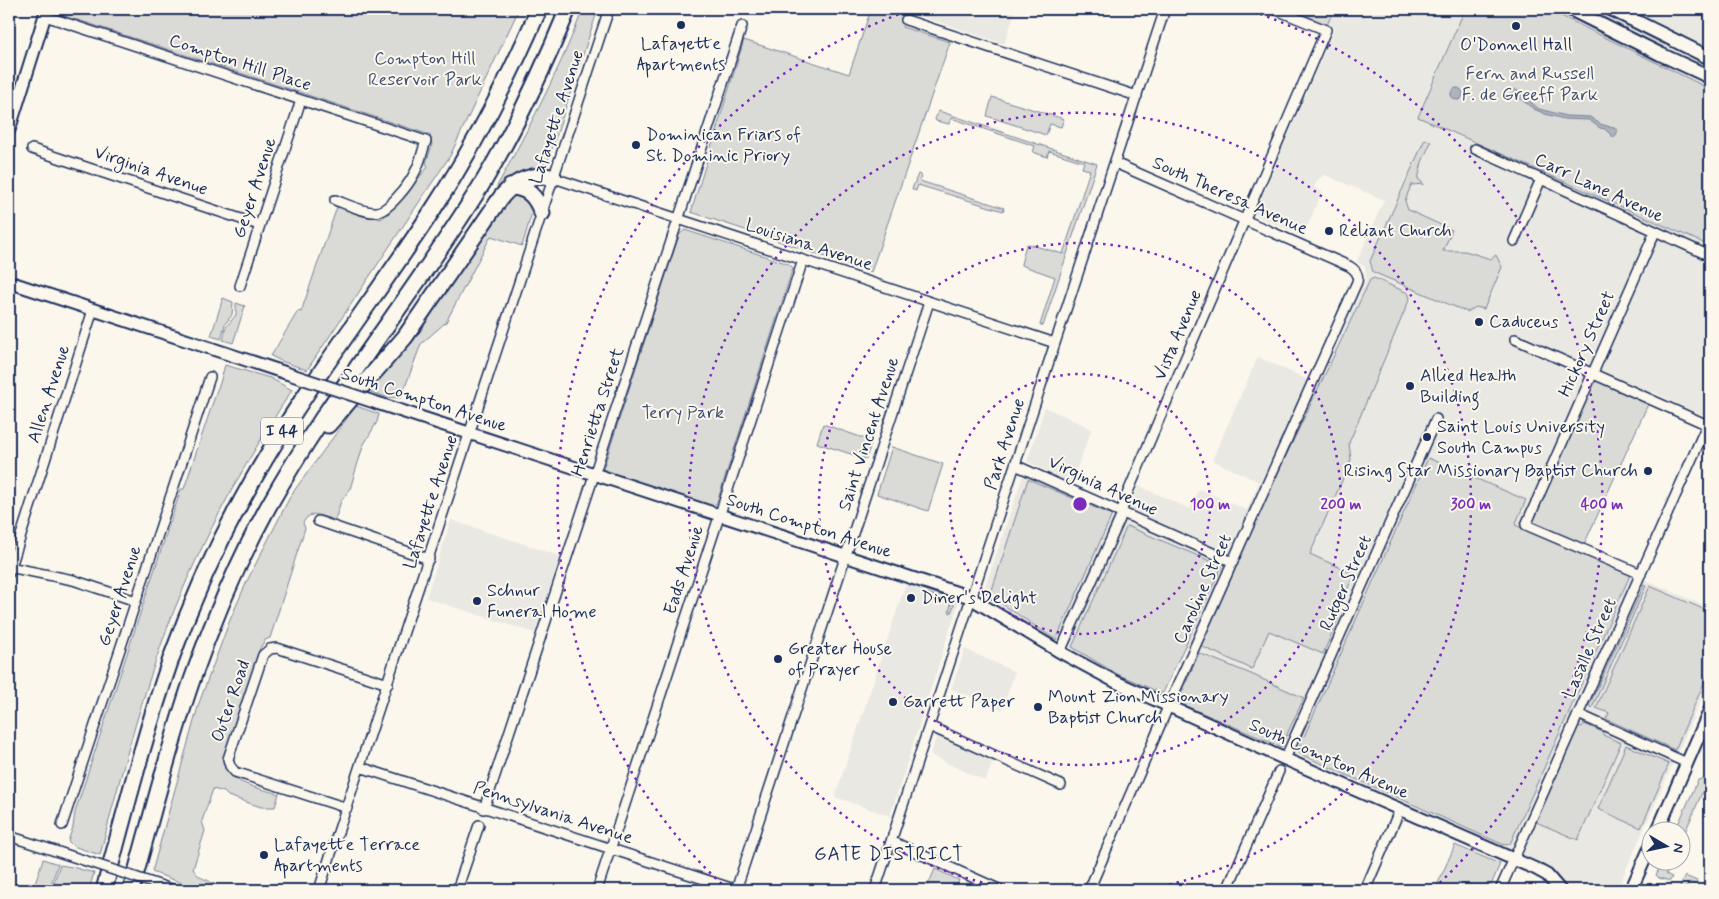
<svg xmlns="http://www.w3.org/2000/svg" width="1719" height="899" viewBox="0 0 1719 899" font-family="Mynerve,sans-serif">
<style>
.built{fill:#eae8e2}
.green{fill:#dadad7;stroke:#7a849a}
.water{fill:#afb3bb;stroke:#747e96}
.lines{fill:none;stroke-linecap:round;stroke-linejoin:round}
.minor-casing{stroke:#1b2f5e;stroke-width:12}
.secondary-casing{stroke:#1b2f5e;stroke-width:15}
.primary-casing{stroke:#1b2f5e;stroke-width:16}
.motorway-casing{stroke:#1b2f5e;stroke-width:19}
.minor{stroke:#fbf7ec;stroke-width:9}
.secondary{stroke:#fbf7ec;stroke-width:11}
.primary{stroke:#fbf7ec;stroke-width:12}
.motorway{stroke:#fbf7ec;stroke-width:15}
.minor-bridge-casing{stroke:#1b2f5e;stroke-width:12;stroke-linecap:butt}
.secondary-bridge-casing{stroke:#1b2f5e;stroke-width:15;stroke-linecap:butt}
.minor-bridge{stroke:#fbf7ec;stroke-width:9}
.secondary-bridge{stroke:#fbf7ec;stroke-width:11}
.ring{fill:none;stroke:#7b2cbf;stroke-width:2.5;stroke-dasharray:2.5 5}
.poi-dot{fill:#1b2f5e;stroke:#fbf7ec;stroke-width:2}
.labels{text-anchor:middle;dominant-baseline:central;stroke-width:4;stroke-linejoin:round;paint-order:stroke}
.shield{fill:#fbf7ec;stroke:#5e6b89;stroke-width:1}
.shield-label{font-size:16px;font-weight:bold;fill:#1b2f5e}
.poi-label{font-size:18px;fill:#1b2f5e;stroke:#fbf7ec;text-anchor:start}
.park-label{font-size:18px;fill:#415176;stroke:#fbf7ec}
.street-label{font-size:18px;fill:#1b2f5e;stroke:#fbf7ec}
.neighbourhood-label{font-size:19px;letter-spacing:1px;fill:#1b2f5e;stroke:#fbf7ec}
.centre{fill:#7b2cbf;stroke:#fbf7ec;stroke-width:2.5}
.ring-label{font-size:15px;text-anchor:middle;font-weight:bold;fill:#7b2cbf;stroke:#fbf7ec;stroke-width:4;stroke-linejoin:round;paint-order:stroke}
</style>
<rect width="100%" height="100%" fill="#fbf7ec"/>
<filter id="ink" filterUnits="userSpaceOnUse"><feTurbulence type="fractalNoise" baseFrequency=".02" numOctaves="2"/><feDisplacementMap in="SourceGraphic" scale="10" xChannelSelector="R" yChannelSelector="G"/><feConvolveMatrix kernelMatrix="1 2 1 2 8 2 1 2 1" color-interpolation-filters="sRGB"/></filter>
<g filter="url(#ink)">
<path class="built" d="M899,9H1016L1004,44Z
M1287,9H1710V403L1705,414H1699L1653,392L1580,551L1710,608V679L1617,890H1570L1549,867L1179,703V699L1199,653L1139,625L1116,675L984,597L983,593L1023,475H1027L1124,519L1139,486L1190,509L1199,489L1247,510L1259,482L1212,460L1258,357L1319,385L1366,279L1365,267L1357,261L1384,200L1325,175L1318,179L1314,187L1322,192L1303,236L1256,216L1255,213L1334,29Z
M1045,407L1092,429L1071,483L1030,463L1027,461Z
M451,520L560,556L535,633L426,598Z
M906,583L957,600L958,604L890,816L835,797Z
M965,649L1015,672L1002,710L951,689Z
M937,735L994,760L985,781L930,755Z"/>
<path class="green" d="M59,9H519L450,156L307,370L281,361L271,356L298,311L301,312L337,207L339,206L381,219L389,213L428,167L426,163L432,145L430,135L78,20H73L61,14Z
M583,9H598L548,161C531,174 514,169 499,190L497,189V186C529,128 559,71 583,9Z
M871,9H899L906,12L902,27L950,42L871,272L691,212L744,40L849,74Z
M1310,9H1334L1327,25L1307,16Z
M1465,9H1547L1710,89V246L1418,117Z
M1584,9H1600L1666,42L1665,45L1608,16L1593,13Z
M992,97L1064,119L1061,127L1050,124L1046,135L987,116Z
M939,111L1097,164L1043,326L1040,325L1055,277L1021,265V264L1026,245L1028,244L1063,254L1090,170L1082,168L1084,162L1049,151L1047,157L1033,152L1035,146L951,118L949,124L936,121L935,119Z
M1425,139L1431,142L1422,162L1418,179L1424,184L1411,185L1405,201L1408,210L1452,230L1443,251H1465L1491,259L1496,255L1502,267L1484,309L1476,307L1467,312L1373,272L1370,261Z
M918,174L921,175L920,181L1004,208L1003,211L918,185L916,191L912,189Z
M517,195L529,201L533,209L522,246L491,236L446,322L421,344L401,398L386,397L365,390L511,196Z
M685,230L789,264L793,268L717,502L715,505L712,506L606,472L603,469L679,235Z
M1374,278L1408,293L1410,298L1349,443L1351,460L1310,554L1354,574L1337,614L1338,619L1323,654L1269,631L1252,669L1196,644L1370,280Z
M223,298L233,302L232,315L225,324L221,339L211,336Z
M236,303L245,306L233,343L223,340L226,327L236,315Z
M225,365L270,378L292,390C240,470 193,555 161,645C137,714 118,785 100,855L73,846L68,841L73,827L75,812L181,489H184L217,390L220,383Z
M1592,373L1650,400L1582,549L1526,525Z
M356,406L379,414L377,422L363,446L350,489L341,501L335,520L314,514L307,517L303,523L305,528L270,638L265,640L260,648L224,758C223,783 259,788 279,794L275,807H261L228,796L224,792L213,789L202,821L205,831L193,869C201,882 208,877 215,886L214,890H201L152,872L199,703L230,620L247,581L291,495Z
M823,424L872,441L866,459L817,443Z
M892,447L943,464L928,511L877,494Z
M1428,458L1526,500L1515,525L1631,573L1510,844L1504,845L1300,754L1298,750Z
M1028,479L1112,515L1056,640L990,596Z
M1127,526L1222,566L1163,693H1161L1117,674L1072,647Z
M1644,585L1646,586L1592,708L1589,706Z
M1650,586L1710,612V669L1675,750L1606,719L1609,713L1596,708Z
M927,593L953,602L954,605L951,613L949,612L951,604L926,596Z
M1199,653L1251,674L1304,698L1281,747L1179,703V699Z
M1584,724L1603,732V735L1621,743L1578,840L1536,822L1578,726L1582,727Z
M1626,745L1669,764L1641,828L1598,809Z
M1704,778L1710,780V791L1709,795L1702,793L1682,839V832L1675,831L1698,780Z
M1455,845L1500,864L1489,890H1435Z
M43,859L58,864L49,890H33Z
M1662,862H1672L1666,874L1672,877L1670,881L1659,878L1656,875Z
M60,865L72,867L94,873L89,890H51Z
M935,869L959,880L955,890H926Z
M1685,876L1697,881V884H1695L1689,882L1685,890H1678Z"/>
<path class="water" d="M1451 94a6 6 0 1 1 12 0a6 6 0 1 1-12 0Z
M1515,89L1539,109L1566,116L1590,117L1600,124L1614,128L1618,131L1614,138L1605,129L1600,128L1589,120L1564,119L1545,114L1534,109L1511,92Z"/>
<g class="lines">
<g class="minor-casing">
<path id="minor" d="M45,16L426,141C422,152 420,164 414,174C409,184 388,212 376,212C365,213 346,204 335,200
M906,20L1137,96
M32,149L259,225
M1475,149L1710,256
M554,178L1055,343
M1514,241L1541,179
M240,286L301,100
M1515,339L1710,426
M1015,465L1233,562
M318,521L429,559
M9,567L73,580L136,601
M9,573L93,310
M1641,574L1526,525L1655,232
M1060,652L1120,519L1125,499L1326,30L1274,9
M1578,714L1687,763
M929,726L1061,785
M1285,759L1436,419
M360,767L737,890
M347,808L235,772L230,766L228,759L263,655L270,649L277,648L388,684
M484,809L742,26
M62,825L210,377
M9,836L80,859
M891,841L1001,890
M165,887L175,890
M319,890L609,9
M457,890L479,825
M597,890L803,260
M736,890L929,302
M875,890L1165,9
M1089,890L1168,707L1357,282C1359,274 1356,270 1349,266L1115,163
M1227,890L1279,771
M1365,890L1397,816
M1500,890L1710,418"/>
</g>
<g class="secondary-casing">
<path id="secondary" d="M9,130L47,9
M9,282L286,373
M377,403L967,596L1062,653L1116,682L1285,759L1536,869L1547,875L1560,890
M1657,832L1710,710
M1631,890L1652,843"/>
</g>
<g class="primary-casing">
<path id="primary" d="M1570,9L1660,54L1710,77
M1611,9L1710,58"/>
</g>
<g class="motorway-casing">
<path id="motorway" d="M510,187C528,187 536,197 542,213
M328,425L405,337L502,196C515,181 534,172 554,178
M104,890C125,812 145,733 172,656C194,595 221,536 253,480C306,386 373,301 432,211C474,147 509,79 539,9
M131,890C151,820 168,749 192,680C213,620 238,562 268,507C332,392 417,291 485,179C517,125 544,67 568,9"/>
</g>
<use href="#minor" class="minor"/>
<use href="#secondary" class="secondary"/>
<use href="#primary" class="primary"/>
<use href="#motorway" class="motorway"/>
<g class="minor-bridge-casing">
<path id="minor-bridge" d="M80,859L165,887"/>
</g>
<g class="secondary-bridge-casing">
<path id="secondary-bridge" d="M286,373L377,403"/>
</g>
<use href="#minor-bridge" class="minor-bridge"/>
<use href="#secondary-bridge" class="secondary-bridge"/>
</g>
</g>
<g class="ring">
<circle cx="1080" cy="504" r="130"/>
<circle cx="1080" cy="504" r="261"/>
<path d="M1019 890A391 391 0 1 1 1141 890"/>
<path d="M727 889A522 522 0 0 1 914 9M1246 9A522 522 0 0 1 1433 889"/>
</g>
<g class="poi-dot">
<circle cx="681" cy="25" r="5"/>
<circle cx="1516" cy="26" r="5"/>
<circle cx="636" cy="145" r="5"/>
<circle cx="1329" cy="231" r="5"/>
<circle cx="1479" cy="322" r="5"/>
<circle cx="1410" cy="386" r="5"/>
<circle cx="1427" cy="437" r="5"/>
<circle cx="1648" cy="471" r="5"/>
<circle cx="911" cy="598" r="5"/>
<circle cx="477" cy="601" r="5"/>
<circle cx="778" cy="659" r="5"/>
<circle cx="893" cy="702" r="5"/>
<circle cx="1038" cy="707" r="5"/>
<circle cx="264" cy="855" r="5"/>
</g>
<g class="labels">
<rect class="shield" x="261" y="417.5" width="42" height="27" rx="4"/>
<g class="shield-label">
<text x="282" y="431">I 44</text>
</g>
<g class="poi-label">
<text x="681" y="44" text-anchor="middle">Lafayette<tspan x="681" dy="21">Apartments</tspan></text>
<text x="1516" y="45" text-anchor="middle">O'Donnell Hall</text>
<text x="646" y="135">Dominican Friars of<tspan x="646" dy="21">St. Dominic Priory</tspan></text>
<text x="1339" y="231">Reliant Church</text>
<text x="1489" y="322">Caduceus</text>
<text x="1420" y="376">Allied Health<tspan x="1420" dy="21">Building</tspan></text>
<text x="1437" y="427">Saint Louis University<tspan x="1437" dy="21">South Campus</tspan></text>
<text x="1638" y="471" text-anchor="end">Rising Star Missionary Baptist Church</text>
<text x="487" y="591">Schnur<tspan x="487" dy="21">Funeral Home</tspan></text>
<text x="921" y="598">Diner's Delight</text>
<text x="788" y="649">Greater House<tspan x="788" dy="21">of Prayer</tspan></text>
<text x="1048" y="697">Mount Zion Missionary<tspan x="1048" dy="21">Baptist Church</tspan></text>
<text x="903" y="702">Garrett Paper</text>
<text x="274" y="845">Lafayette Terrace<tspan x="274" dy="21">Apartments</tspan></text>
</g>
<g class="park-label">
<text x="425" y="59">Compton Hill<tspan x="425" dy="21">Reservoir Park</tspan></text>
<text x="1530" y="74">Fern and Russell<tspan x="1530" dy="21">F. de Greeff Park</tspan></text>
<text x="683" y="413">Terry Park</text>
</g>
<g class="street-label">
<text transform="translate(240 63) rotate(18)">Compton Hill Place</text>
<text transform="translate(557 117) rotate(-72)">Lafayette Avenue</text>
<text transform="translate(151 171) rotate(19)">Virginia Avenue</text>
<text transform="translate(255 188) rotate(-72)">Geyer Avenue</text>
<text transform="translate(1599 188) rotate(25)">Carr Lane Avenue</text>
<text transform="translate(1230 196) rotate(24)">South Theresa Avenue</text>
<text transform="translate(809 245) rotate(18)">Louisiana Avenue</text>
<text transform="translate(1178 335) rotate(-67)">Vista Avenue</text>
<text transform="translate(1587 344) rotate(-66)">Hickory Street</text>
<text transform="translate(49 394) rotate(-72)">Allen Avenue</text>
<text transform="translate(424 400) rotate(18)">South Compton Avenue</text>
<text transform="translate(598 412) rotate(-72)">Henrietta Street</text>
<text transform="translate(869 434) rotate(-72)">Saint Vincent Avenue</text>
<text transform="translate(1005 444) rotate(-72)">Park Avenue</text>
<text transform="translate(1103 486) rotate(25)">Virginia Avenue</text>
<text transform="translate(431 502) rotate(-72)">Lafayette Avenue</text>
<text transform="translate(809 526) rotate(18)">South Compton Avenue</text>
<text transform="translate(684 570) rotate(-72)">Eads Avenue</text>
<text transform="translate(1346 583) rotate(-66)">Rutger Street</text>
<text transform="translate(1203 589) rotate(-66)">Caroline Street</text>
<text transform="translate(120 596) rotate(-72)">Geyer Avenue</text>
<text transform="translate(1590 648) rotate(-66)">Lasalle Street</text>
<text transform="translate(231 701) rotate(-71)">Outer Road</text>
<text transform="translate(1329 759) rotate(24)">South Compton Avenue</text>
<text transform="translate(553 813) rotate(18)">Pennsylvania Avenue</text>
</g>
<g class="neighbourhood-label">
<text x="889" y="854">GATE DISTRICT</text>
</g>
</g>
<circle cx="1080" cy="504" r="8" class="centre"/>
<g class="ring-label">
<text x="1210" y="509">100 m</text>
<text x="1341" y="509">200 m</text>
<text x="1471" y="509">300 m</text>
<text x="1602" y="509">400 m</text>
</g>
<rect width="1719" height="899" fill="none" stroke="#fbf7ec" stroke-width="30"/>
<rect x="15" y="15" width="1689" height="869" fill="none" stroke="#1b2f5e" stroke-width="2" filter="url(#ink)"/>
<g transform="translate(1666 846) rotate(99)"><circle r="24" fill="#fbf7ec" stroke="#a1a7b3"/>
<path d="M0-4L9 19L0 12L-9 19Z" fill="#1b2f5e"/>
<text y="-8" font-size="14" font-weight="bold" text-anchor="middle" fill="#1b2f5e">N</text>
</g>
</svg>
